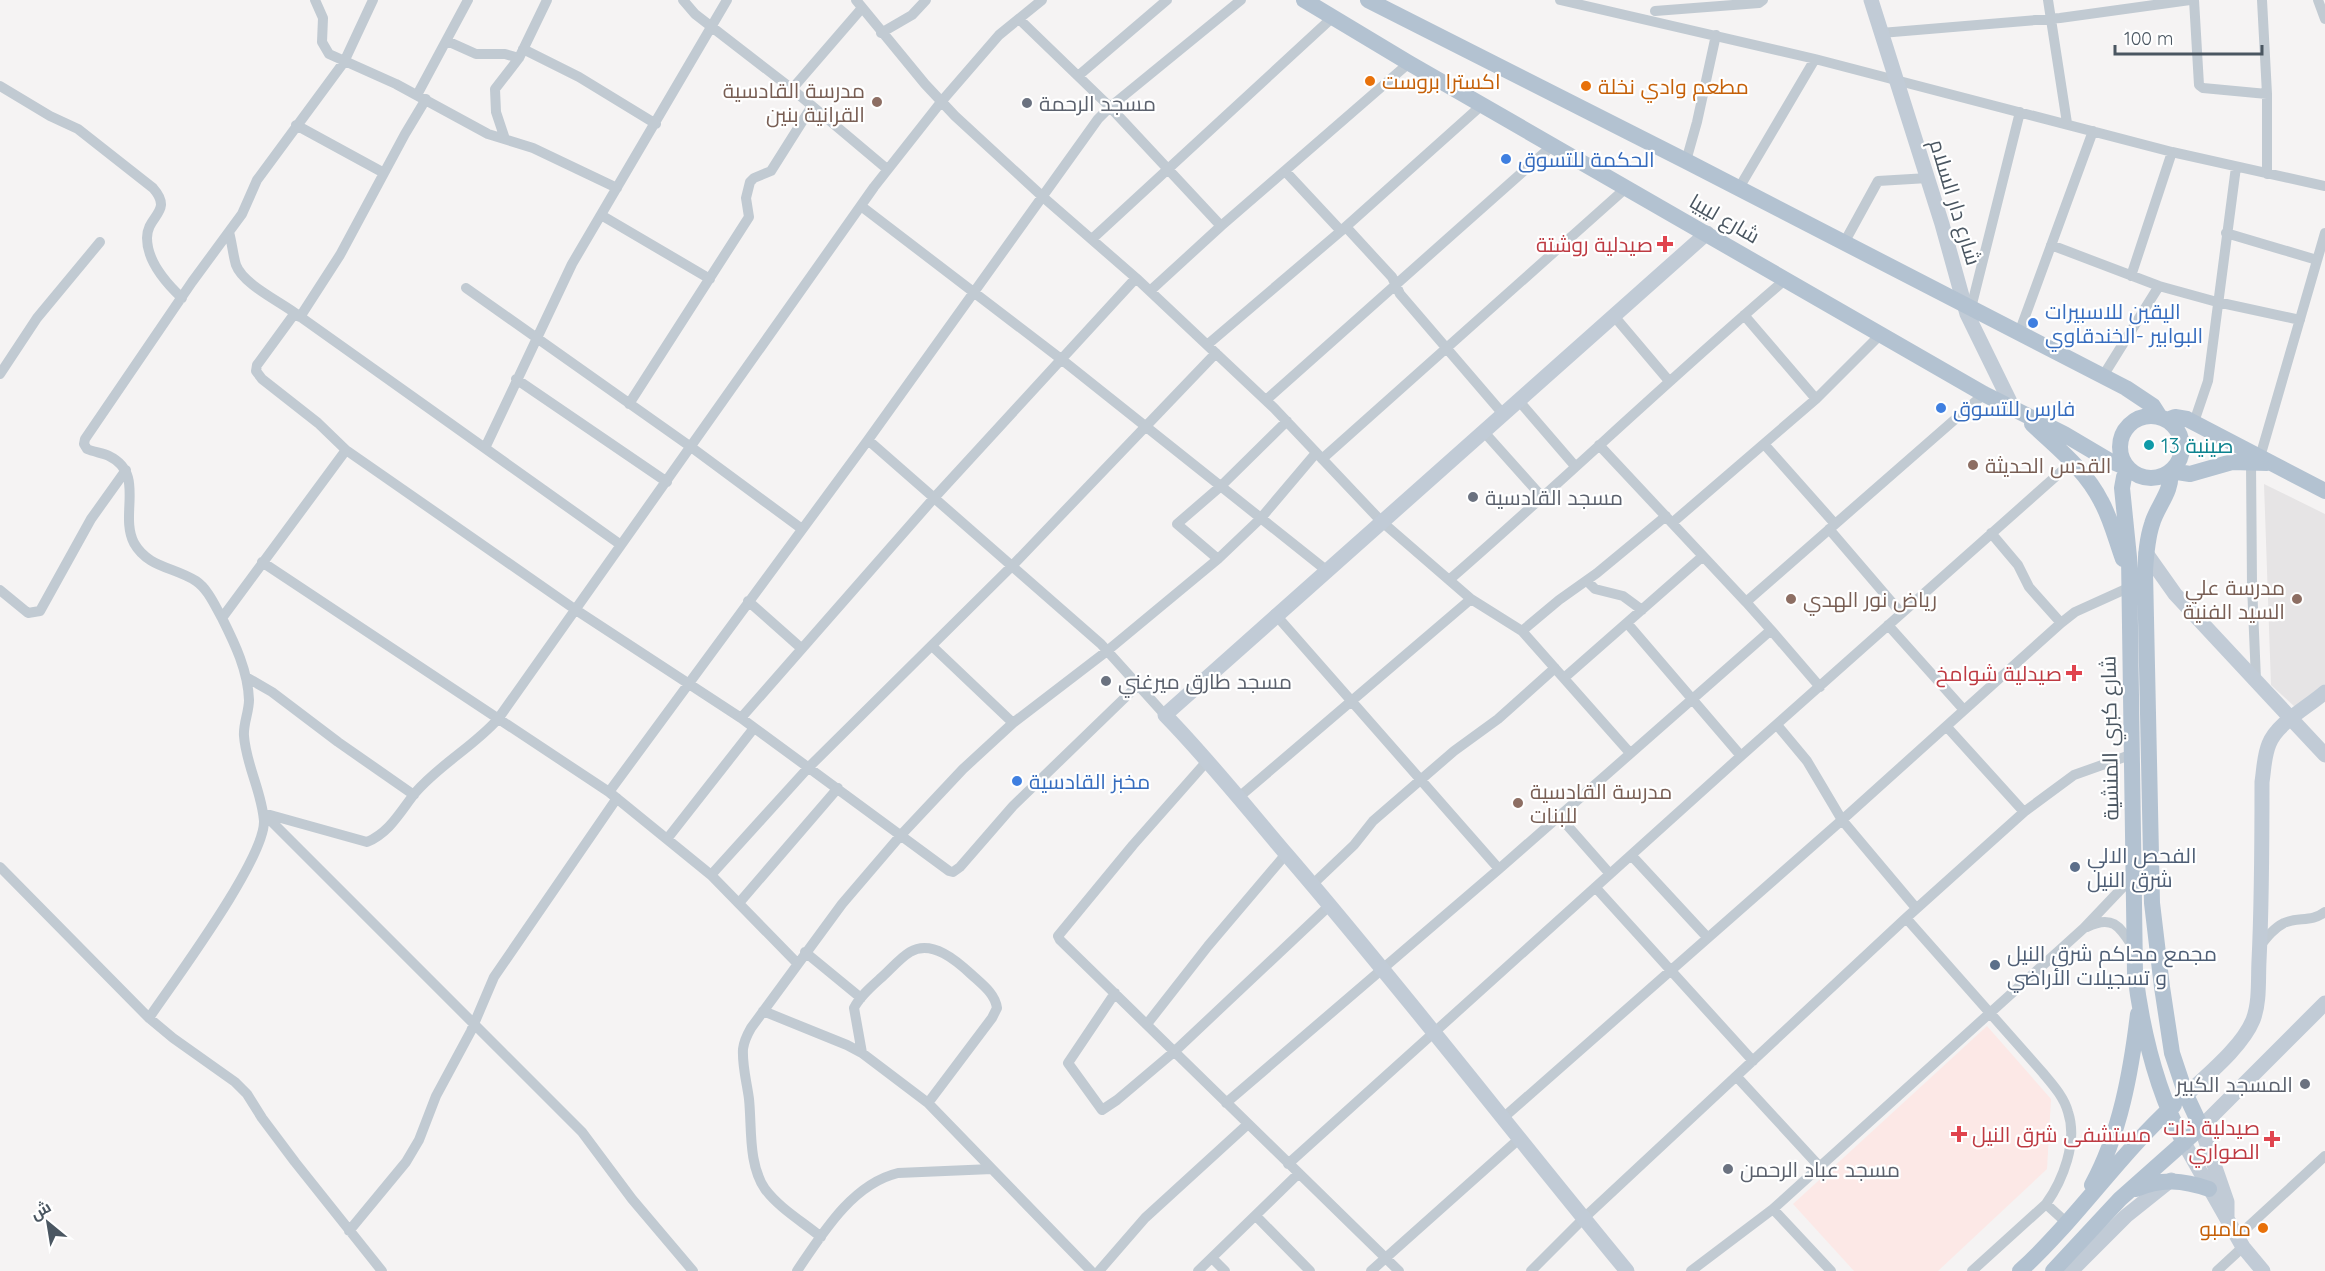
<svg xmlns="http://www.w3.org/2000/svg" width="2325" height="1271" viewBox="0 0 2325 1271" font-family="Quicksand,Cairo,sans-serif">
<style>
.education{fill:#e6e4e5}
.medical{fill:#fce8e6}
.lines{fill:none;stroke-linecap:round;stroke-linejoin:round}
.street{stroke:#c1cad2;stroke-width:10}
.secondary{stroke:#c1cbd6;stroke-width:15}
.primary{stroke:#b3c2d1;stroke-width:16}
.food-dot{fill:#e8710a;stroke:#fff;stroke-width:2}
.education-dot{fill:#8d6e63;stroke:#fff;stroke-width:2}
.worship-dot{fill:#6b7280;stroke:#fff;stroke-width:2}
.shop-dot{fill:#3f7fe0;stroke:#fff;stroke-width:2}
.health-dot{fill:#e0444e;stroke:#fff;stroke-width:2}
.culture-dot{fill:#0f9aa8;stroke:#fff;stroke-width:2}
.service-dot{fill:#5c6f8a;stroke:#fff;stroke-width:2}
.labels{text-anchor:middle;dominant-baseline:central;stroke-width:4.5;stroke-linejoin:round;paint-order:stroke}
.food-label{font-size:21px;fill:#c56008;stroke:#fff;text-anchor:start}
.education-label{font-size:21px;fill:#785e54;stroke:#fff;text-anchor:start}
.worship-label{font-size:21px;fill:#5b616d;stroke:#fff;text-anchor:start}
.shop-label{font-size:21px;fill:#366cbe;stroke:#fff;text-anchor:start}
.street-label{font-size:21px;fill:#4a5661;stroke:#fff}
.health-label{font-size:21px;fill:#be3a42;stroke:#fff;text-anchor:end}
.culture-label{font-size:21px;fill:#0d838f;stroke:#fff;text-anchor:start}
.service-label{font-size:21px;fill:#4e5e75;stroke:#fff;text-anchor:start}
</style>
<rect width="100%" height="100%" fill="#f5f3f3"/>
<path class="education" d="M2264,484L2325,514V684L2311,698L2295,707L2271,685Z"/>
<path class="medical" d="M1987,1026L2051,1099L2047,1169L1938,1271H1854L1793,1204Z"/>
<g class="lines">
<path class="street" d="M315,0L323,18L322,42L329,54L396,84L488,134L533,148L617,188
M683,0L695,14L792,89L887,169
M856,0L925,84L955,116L1043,197L1136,278L1274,408L1381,521L1471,599L1522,631L1630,753
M1560,0L1815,59L2172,152L2325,186
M2048,0L2067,123
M2194,0L2199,85L2203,88L2267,94
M2262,0L2267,94V174
M2318,0L2325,19
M1655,11L1759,3L1763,0
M1019,19L1110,107L1221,226
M881,33L912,15L926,0
M1881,33L2060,18L2190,0
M447,41L476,54H505L519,58
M523,49L579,77L656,124
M1078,76L1167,0
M0,86L50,116L78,129L153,188C174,212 147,215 147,238C147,261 167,284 182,298
M792,89L862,8
M417,95L468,0
M296,125L384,173
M505,139L496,112L495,89L519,58L547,0
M1686,161L1697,122L1716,35
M1285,171L1341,231
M1739,188L1815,59
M861,206L1061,359L1326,570
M601,215L710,279
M1346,227L1392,277L1400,294L1503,414
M229,232C232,243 233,255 236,265C243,284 279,301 295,313L257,365L256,371L262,379L318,423L346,450L576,610L741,718L949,871L953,872L960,867L1013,806L1138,685
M2226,233L2317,260
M1092,239L1333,17
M1844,243L1878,181L1928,178
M2051,245L2159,286L2217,302L2300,320
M2131,276L2172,152
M466,288L691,447L802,529
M1150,291L1221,226L1409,63
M1971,308L2020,112
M295,313L621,545
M1744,315L1816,399
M1614,316L1669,381
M300,317L340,255L405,134L426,99
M2019,333L2093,131
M1207,345L1341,231L1483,104
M0,374L37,318L100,242
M2103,376L2159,286
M516,379L667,482
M1266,400L1553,145
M1519,401L1575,466
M629,404L749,217L746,198L750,182L754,178L771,171L812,106
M2194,422L2208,381L2236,167
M1484,432L1543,498
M868,440L1101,644L1165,715
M1764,444L1835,524
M1599,445L1746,602
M485,448L572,264L727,0
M2260,457L2325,233
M1322,459L1626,188
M2251,462L2252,585L2256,680
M1672,523L1816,399L1881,334
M1829,529L1901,613
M1991,533L2018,565L2029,587L2061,623
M1218,559L1177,524L1221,486L1287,421
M262,562L609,792L711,875L797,963
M1449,580C1563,481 1671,377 1786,279
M1587,581L1595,589L1623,596L1642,610
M0,590L28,613L40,611L91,519L126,470
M748,601L801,648
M1275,614L1499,869
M222,618C215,606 208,589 196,581C175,567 148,568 134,543C119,514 146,474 109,456C103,453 94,452 87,449L84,444L85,439L192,282L242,214L257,180L344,62L373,0
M1627,623L1741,756
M1888,625L1964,710
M1771,630L1820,687
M1522,631L1559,600L1597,573L1666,516
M932,646L1013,723
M246,677L272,692L338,742L414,795
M1564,678L1703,556
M741,718L934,498L1136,278
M1777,725L1807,761L1842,820L1916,908
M1947,727L2024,812
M1208,760L1133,845L1058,936L1060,940L1399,1271
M609,792L868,440L1098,119L1110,107L1241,0
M1239,797L1471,599
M263,813L367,842C390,832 400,812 415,793C440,764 473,747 498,719L874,187L941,102L999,35L1042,0
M265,815L582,1132L632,1199L693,1271
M1559,816L1610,874
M667,839L754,728
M1632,856L1707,937
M0,867L149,1018L173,1038L235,1082L247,1094L262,1118L295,1162L382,1271
M711,875L808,768L1013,565L1216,353
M1313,884L1354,845L1373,821L1454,751L1498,719L1555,668
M1596,888L1753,1061
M739,903L838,788
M1906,918L2043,1073C2053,1085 2064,1097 2068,1112C2078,1142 2063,1180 2046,1204L1972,1271
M2087,927C2113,914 2120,927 2133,947
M2260,946C2267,937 2274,928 2284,923C2298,917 2312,922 2325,912
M805,952L861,998
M1115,993L1068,1063L1102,1110L1117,1100L1175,1051L1330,905
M763,1011L847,1045L862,1053L928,1103L1091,1271
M149,1018C174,981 265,859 264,821C262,792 246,765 244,736C243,724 249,712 249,700C248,671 235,644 222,618L346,450
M1147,1024L1208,946L1286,854
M862,1053L854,1008C860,996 872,986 882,977C891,969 900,958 910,952C932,939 957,961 972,975C983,985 995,994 997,1008L992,1018L928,1103
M1737,1077L1819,1166
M1226,1103L1499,869L1771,630L1746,602L1984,394
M1503,1118L1842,820L2061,623L2075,612L2128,588
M1288,1164L1741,756L2072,462
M2046,1204L2068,1224
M1773,1209L1831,1271
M1256,1216L1310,1271
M349,1231L406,1162L419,1140L436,1096L471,1031L494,977L617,798
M821,1237C803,1222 779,1208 765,1189C748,1164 752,1128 749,1099C747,1083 742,1066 743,1049C744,1041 747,1035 751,1028L842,904L901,835L963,769L1013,723L1107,651L1218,559L1261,518L1316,453
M2237,1237L2325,1156
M1212,1258L1225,1271
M797,1271C822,1234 852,1184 898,1173L992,1169
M1099,1271L1145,1218L1248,1124
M1198,1271L1298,1174
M1371,1271L1519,1139
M1531,1271L1584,1218L1906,918L2024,812L2074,775L2133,754
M1691,1271L1773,1209L2084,928L2123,887L2131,871
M2217,1271L2243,1247"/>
<path class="secondary" d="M1871,0L1942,224L1967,314L2014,410
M2146,553L2175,594L2325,755
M2186,1095C2207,1075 2242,1047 2253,1020C2260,1002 2258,979 2259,961C2262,901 2262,841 2262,782C2264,769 2264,756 2269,744C2277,723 2308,707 2325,692
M2184,1143L2243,1247L2263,1271
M2227,1217V1202L2201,1127L2325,1003
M1627,1271C1513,1133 1404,991 1287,855C1247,808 1208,759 1165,715L1707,233
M2071,1271L2126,1216L2171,1180"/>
<path class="primary" d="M1304,0L1409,63L1984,394L2064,434L2108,460L2127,468
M1368,0L1686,161L2126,388L2153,406L2160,417
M2120 447a31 31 0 1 1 62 0a31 31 0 1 1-62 0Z
M2167,420L2175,417L2187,419L2325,491
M2032,424C2057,448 2085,469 2101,501C2111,519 2116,540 2123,559
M2129,469L2124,477L2122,488L2129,557L2135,973C2142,1031 2157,1091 2184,1143
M2171,471L2190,474L2232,462L2267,463
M2092,1185C2120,1134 2131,1072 2138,1014
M2136,1189C2161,1178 2183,1180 2209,1189
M2020,1271C2076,1220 2118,1156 2174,1105
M2053,1271L2120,1199L2201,1127L2186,1095L2172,1053L2162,987L2152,903L2145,571C2146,555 2147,539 2152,524C2157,506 2173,491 2170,472"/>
</g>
<g class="food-dot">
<circle cx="1370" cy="81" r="6"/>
<circle cx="1586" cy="86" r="6"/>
<circle cx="2263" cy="1228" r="6"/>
</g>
<g class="education-dot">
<circle cx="877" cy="102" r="6"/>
<circle cx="1973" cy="465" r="6"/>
<circle cx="1791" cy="599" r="6"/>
<circle cx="2297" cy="599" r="6"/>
<circle cx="1518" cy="803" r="6"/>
</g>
<g class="worship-dot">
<circle cx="1027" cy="103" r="6"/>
<circle cx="1473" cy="497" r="6"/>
<circle cx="1106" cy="681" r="6"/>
<circle cx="2305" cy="1084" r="6"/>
<circle cx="1728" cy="1169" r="6"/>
</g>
<g class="shop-dot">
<circle cx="1506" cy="159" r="6"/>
<circle cx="2033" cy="323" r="6"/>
<circle cx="1941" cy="408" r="6"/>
<circle cx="1017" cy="781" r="6"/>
</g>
<g class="health-dot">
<path d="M1662 235h6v6h6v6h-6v6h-6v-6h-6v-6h6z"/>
<path d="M2071 664h6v6h6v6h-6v6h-6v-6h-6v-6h6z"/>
<path d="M1956 1125h6v6h6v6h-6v6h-6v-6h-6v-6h6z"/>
<path d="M2269 1130h6v6h6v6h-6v6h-6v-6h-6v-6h6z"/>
</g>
<circle class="culture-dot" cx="2149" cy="445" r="6"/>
<g class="service-dot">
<circle cx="2075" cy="867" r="6"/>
<circle cx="1995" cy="965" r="6"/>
</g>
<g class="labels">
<g class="food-label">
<text x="1382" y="81">اكسترا بروست</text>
<text x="1598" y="86">مطعم وادي نخلة</text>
<text x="2251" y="1228" text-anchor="end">مامبو</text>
</g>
<g class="education-label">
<text x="865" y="90" text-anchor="end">مدرسة القادسية<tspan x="865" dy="24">القرانية بنين</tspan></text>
<text x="1985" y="465">القدس الحديثة</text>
<text x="2285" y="587" text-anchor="end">مدرسة علي<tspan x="2285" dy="24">السيد الفنية</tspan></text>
<text x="1803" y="599">رياض نور الهدي</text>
<text x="1530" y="791">مدرسة القادسية<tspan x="1530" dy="24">للبنات</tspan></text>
</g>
<g class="worship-label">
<text x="1039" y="103">مسجد الرحمة</text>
<text x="1485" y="497">مسجد القادسية</text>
<text x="1118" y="681">مسجد طارق ميرغني</text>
<text x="2293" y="1084" text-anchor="end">المسجد الكبير</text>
<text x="1740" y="1169">مسجد عباد الرحمن</text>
</g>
<g class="shop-label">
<text x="1518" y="159">الحكمة للتسوق</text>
<text x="2045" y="311">اليقين للاسبيرات<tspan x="2045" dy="24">البوابير -الخندقاوي</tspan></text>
<text x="1953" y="408">فارس للتسوق</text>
<text x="1029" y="781">مخبز القادسية</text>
</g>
<g class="street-label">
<text transform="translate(1956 202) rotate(73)">شارع دار السلام</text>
<text transform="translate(1725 218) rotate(30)">شارع ليبيا</text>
<text transform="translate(2109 738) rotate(-91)">شارع كبري المنشية</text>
</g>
<g class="health-label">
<text x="1653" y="244">صيدلية روشتة</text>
<text x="2062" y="673">صيدلية شوامخ</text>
<text x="2260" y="1127">صيدلية ذات<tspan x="2260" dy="24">الصواري</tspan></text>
<text x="1972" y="1134" text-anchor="start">مستشفى شرق النيل</text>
</g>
<g class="culture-label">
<text x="2161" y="445">صينية 13</text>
</g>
<g class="service-label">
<text x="2087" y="855">الفحص الالي<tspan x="2087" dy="24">شرق النيل</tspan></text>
<text x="2007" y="953">مجمع محاكم شرق النيل<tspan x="2007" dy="24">و تسجيلات الأراضي</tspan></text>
</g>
</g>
<g transform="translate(48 1223) rotate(330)" stroke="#ffffff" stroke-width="4.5" paint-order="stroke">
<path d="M0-4.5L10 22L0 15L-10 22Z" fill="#4a5661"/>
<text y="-9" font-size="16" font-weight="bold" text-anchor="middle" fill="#4a5661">ش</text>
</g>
<path d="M2115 45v9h147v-9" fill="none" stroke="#4a5661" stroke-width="3"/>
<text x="2124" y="45" font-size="18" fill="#4a5661" stroke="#ffffff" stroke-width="4.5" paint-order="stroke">100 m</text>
</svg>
